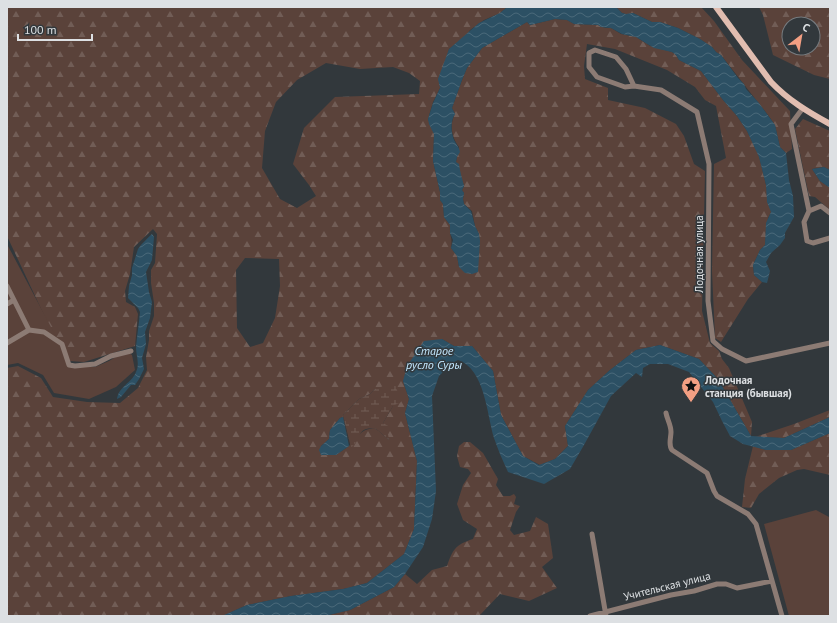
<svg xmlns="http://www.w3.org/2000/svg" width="837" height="623" viewBox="0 0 837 623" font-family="'PT Sans',sans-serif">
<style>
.forest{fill:url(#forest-firs);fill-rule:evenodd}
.wetland{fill:url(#wetland-marsh)}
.green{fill:#5a423a}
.water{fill:url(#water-waves)}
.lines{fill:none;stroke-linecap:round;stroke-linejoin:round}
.minor{stroke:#8c7b74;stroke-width:5}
.major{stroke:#e1bdb0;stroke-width:6}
.labels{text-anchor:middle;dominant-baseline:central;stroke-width:3;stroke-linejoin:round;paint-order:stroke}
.street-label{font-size:11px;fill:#dde0e3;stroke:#32383c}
.poi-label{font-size:11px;font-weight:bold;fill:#dde0e3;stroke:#32383c;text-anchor:start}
.water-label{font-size:12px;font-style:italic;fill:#c2e7fe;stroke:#32383c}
</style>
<defs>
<pattern id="forest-firs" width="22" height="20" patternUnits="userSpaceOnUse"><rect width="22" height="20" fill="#5a423a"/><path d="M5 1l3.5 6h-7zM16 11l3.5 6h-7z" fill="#715d56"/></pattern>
<pattern id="wetland-marsh" width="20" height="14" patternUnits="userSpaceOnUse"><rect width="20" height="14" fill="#5a423a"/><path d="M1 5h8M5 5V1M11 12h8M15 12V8" fill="none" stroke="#715d56"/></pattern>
<pattern id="water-waves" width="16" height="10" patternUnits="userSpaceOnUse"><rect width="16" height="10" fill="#2c5064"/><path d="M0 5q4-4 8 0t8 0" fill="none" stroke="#4a697a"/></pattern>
</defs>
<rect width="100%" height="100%" fill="#32383c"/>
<path class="forest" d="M7,7H516L506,8L500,13L484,20L470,30L467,35L449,49L440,84V88L433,102L428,119L434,134L433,161L440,192V200L443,204L444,217L450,225C449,235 453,238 451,248L457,256L459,267L479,234L475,226L472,211L464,204L463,199L464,193L462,190L464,186C463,181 460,177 459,173C458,168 458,167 456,162L459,147C452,138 449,125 455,114L452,108L462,80L467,68L482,48L527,22L530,25L555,19L567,20L574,24L598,25L605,28H611L621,34L636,37L650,46L672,52L676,55L679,60L701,71L723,100L737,116L747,131L759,156L766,185L771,212L768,218L765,245L760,250L753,265L754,275L762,282L748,299L721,342L715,338L712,271L714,164L726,158L716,106L705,100L695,87L667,70L615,49L587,44L584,66L585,79L608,88V100L645,108L676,124L684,136L694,164L705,171L702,311L710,343L719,351L722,359L729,368L752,422L751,436L718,379L699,359L660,345L636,350L610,370L588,390L565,426L568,446L555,459L540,465L523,456L501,415L493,371L472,346H454L442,339L403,381L409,399L405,413L417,461L414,529L404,554L367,583L343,589L291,596L247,605L222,616H7V368L18,366L41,378L53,397L87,402L120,403L138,388L147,370L146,357L149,340V331L154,316V303L151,283V270L155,263L157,234L153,229L134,247L130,274L125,291L126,302L135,307L138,314L135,346L84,362L70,361L51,333L44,315L7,236ZM326,63L360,69L393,67L409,73L420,81L419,94L335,97L304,128L293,164L309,185L316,196L297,208L280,199L262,168L265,131L276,102L297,80ZM245,258L279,259L280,286L275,318L263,343L250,347L237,328L236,270ZM375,389L393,406L383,423L389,440L375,428C361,429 358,436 349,446L343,415L359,399L370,394ZM343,417L349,446L336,455H321V446L329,439L330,430L340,418Z
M607,7H701L714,21L742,60L790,111L792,149L786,153L780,147L775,125L768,115L721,55L716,52L712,47L700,39L678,28L660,22H652L633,13L626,14L622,13L617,8Z
M759,7H830V79L814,75L773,55L763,15ZM789,24H813V48H789Z
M803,119L830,131V170L824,167L812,169L820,181L830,188V210L815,197L809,196L795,129Z
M830,410V417L784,438L755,437L794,424Z
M830,433V475L804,469L797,470L779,478L759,494L751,508L742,507L745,479L753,446L766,450H791Z
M464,442H470L483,453L498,479L496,485L503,496H510L514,494L516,497L514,504L520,506L516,512L510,530L514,535L530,531L536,517L548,524L553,558L542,567L557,588L529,601L500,594L479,616H325L350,610L394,587L405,574L417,584L432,570L447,566C453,549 455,545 473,539L477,529L463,520L457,504L463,485L471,473L468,469L460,467L457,456L459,446Z"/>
<path class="wetland" d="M389,384H395L401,402L393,406L383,423L390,427L388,434L389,440L375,428C355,428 362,439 351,448L343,415L359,399L370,394L375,389Z"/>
<path class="green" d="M7,244L61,346L68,367H95L109,361L117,356L129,353L132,355L135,370L116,387L89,399L54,393L43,375L18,363L7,365Z
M816,510L829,517L830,521V616H789L764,524Z"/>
<path class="water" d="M516,7H607L617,8L622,13L626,14L633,13L652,22H660L678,28L700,39L712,47L716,52L721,55L738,78L744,84L746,89L759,103L775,125L780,147L786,153L789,180L793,196L794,217L785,233V238L780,245L771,253L766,262L770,271L767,283L762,282L754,275L753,265L760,250L765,245L766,223L771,212L767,202L766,185L759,157L747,131L737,116L723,100L701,71L679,60L676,55L672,52L654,48L636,37L622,34L611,28L601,27L598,25L574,24L567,20L555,19L530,25L527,22L482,48L467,68L462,80L452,108L455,114C450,122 451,132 454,140C456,144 459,147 460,152L457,157L456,162L459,164C460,172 462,178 464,186L462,190L464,193L463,199L464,204L471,211L475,226L479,234L480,241L478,272L472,274L465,273L459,267L457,256L451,248L453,240L450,233V225L444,217L443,204L440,200V192L433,161L434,134L429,124L428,119L433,103L440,88L438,79L449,49L479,23L500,13L506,8Z
M824,167L830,170V188L820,181L812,169Z
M152,234L154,237L152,260L146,272L149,292L152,302L150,318L145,332L146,344L142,358L144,369L139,379L135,385H131L121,397L117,399C119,386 132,383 136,372C140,364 136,355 136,347C137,335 139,324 140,312L138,308L128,298L129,286L132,275V268L138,249C142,243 147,239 152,234Z
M442,339L454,346H472L493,371L501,415L523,456L539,465L555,459L568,446L565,426L588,390L610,370L636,350L660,345L699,359L718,379L751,436L784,438L830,417V433L791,450H766L743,444L730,436L722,421L713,402L689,372L668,364H650L643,368L642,377L636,373L611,396L584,445L570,469L544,484L508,472C503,461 498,450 494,438C487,415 485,369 458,360L452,363L439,376L432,396L436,491L432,519L423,547L405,574L394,587L350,610L329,615L222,616L247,605L291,596L343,589L367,583L404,554L414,529L417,461L405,413L409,399L403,381L407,366L424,341Z
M343,417L349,446L336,455H321L319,450L321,446L329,439L330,430L340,418Z"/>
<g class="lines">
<path class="minor" d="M634,86L626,69L616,57L595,50L589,53V67L597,77L625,87L634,86L661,90L697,112L709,164L708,301L713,341L722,349L746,361L830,343
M803,108L791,124L809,211L804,222L807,241L813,243L830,238
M809,211L821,206L830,213
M7,286L29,330L44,332L62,344L69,365L75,366L95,364L111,356L131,351
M7,304L14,300
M7,343L29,330
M666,413C667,419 671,425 671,432C671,438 668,445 672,450L707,473L714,491L717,496L748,514L756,524L782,616
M592,534L606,616
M590,616L671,595L694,591L717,584H726L737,588L772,581"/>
<path class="major" d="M716,7L771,82C788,100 808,112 830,124"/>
</g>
<defs>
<g id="sight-pin" transform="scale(1)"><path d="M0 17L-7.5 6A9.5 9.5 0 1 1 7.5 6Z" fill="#f39f83" stroke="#32383c"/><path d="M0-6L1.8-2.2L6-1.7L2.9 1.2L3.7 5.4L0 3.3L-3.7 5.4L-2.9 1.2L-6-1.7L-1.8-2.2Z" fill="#111"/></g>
</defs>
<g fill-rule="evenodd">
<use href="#sight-pin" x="691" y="386"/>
</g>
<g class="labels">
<g class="street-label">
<text transform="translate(699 254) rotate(-90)">Лодочная улица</text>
<text transform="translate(667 586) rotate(-14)">Учительская улица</text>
</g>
<g class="poi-label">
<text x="705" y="380">Лодочная<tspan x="705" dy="13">станция (бывшая)</tspan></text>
</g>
<g class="water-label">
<text x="434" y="350">Старое<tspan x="434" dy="14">русло Суры</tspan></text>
</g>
</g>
<rect width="837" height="623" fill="none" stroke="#dde0e3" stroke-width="16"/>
<g transform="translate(801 36) rotate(31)"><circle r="19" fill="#32383c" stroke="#767b7f"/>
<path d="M0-3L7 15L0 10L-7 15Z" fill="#f39f83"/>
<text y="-6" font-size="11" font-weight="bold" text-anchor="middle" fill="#dde0e3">С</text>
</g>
<path d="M18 34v6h74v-6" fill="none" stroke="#dde0e3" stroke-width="2"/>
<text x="24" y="34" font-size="12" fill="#dde0e3" stroke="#32383c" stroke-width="3" paint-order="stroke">100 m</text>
</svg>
